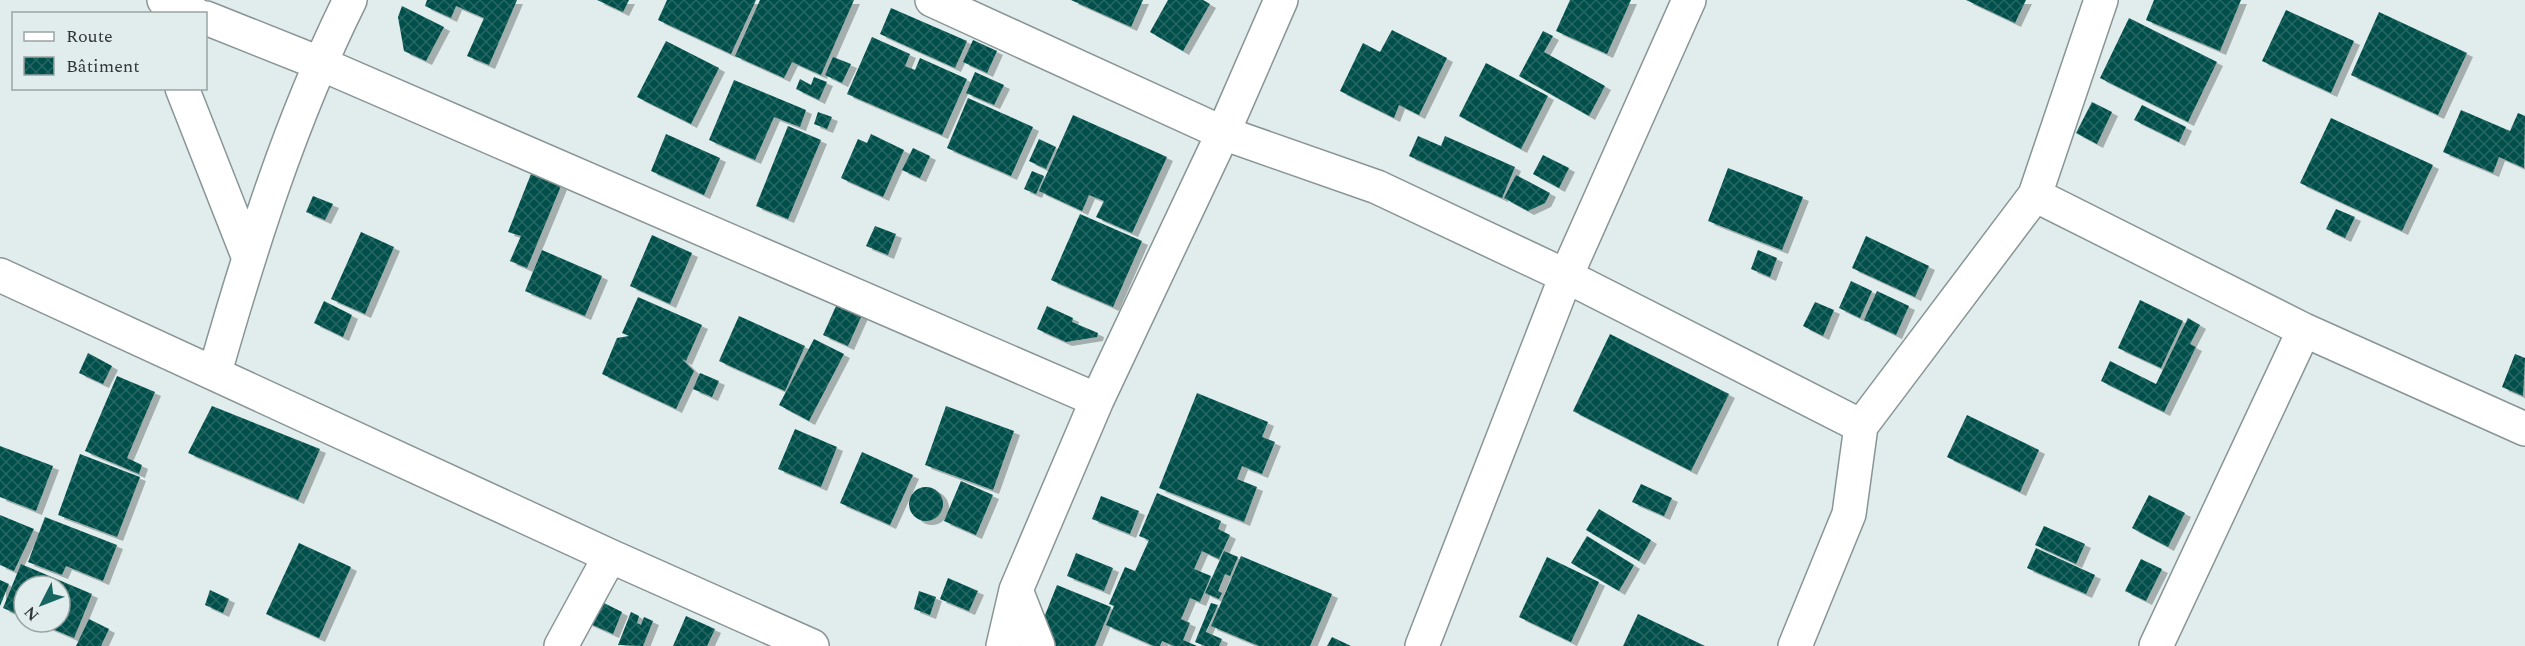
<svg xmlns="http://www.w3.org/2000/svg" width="2525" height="646" viewBox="0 0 2525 646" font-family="Spectral,serif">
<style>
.building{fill:url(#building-cross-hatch);filter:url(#shadow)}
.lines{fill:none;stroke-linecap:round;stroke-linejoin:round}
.minor-casing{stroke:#889594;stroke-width:36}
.minor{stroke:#fff;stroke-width:33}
</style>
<defs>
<pattern id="building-cross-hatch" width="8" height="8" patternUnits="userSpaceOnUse" patternTransform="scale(1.5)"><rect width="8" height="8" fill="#004f4b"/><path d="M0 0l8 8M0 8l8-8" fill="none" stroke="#276663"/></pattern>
<filter id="shadow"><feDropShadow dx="6" dy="4" stdDeviation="0" flood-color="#0004"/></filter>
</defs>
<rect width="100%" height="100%" fill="#e0edec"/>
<path class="building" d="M427,0H517L489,65L467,56L484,18L456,6L451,18L425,6Z
M597,0H629L623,12Z
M667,0H756L731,54L658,20Z
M760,0H854L821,75L792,62L784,78L735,56Z
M1071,0H1143L1131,27Z
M1168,0H1203L1210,4L1183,51L1150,32Z
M1570,0H1631L1607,54L1556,31Z
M1966,0H2026L2015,23Z
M2154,0H2241L2220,51L2146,20Z
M402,6L444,27L426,61L404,51L398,17Z
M891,8L967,41L955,68L880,34Z
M2286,10L2354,41L2331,93L2262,61Z
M2379,12L2467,53L2438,115L2351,75Z
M2129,18L2217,62L2188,122L2100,78Z
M1392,30L1447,58L1419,115L1399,105L1394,118L1340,91L1363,43L1380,52Z
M1543,31L1553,36L1544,52L1605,86L1589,116L1519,76Z
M872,37L910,54L905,66L915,70L920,58L967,79L942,135L847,94Z
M973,40L997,51L987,73L963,62Z
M666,41L719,68L691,124L637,97Z
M833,57L851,64L842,83L825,75Z
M1486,63L1548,96L1521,149L1459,116Z
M975,72L1004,85L994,105L966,93Z
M814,77L827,82L819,100L796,89L800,79L811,85Z
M734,80L806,110L800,127L774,117L755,160L709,140Z
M968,98L1033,127L1011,176L947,148Z
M2092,102L2112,112L2097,144L2076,133Z
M2142,105L2186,127L2179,142L2134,120Z
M2461,110L2510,131L2518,113L2525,116L2524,168L2499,157L2493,173L2443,152Z
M818,112L832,117L827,129L814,124Z
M1073,115L1167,157L1132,233L1096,217L1104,201L1089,195L1082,211L1039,191Z
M2331,118L2433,165L2402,231L2300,183Z
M788,126L821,140L788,219L756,206Z
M666,134L720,158L704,195L651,171Z
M871,134L904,150L883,197L841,178L858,139L867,143Z
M1418,136L1441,146L1445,136L1515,167L1502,198L1409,156Z
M1039,139L1056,147L1046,169L1029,161Z
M913,148L930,156L920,178L902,170Z
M1543,155L1569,168L1559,188L1533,174Z
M1728,168L1803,197L1782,250L1708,221Z
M1032,171L1044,176L1036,194L1024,189Z
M531,174L561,186L527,268L510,261L521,236L508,232Z
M1516,175L1550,193L1545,203L1528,211L1504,198Z
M313,196L333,204L325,220L306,212Z
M2336,209L2355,217L2345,238L2326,229Z
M1080,214L1142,241L1113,307L1051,280Z
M875,226L896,234L888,255L866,246Z
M361,232L394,247L365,314L331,299Z
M652,235L692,253L670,304L630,286Z
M1866,236L1929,266L1915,297L1852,268Z
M542,250L602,276L585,316L525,291Z
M1758,250L1777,258L1770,277L1751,269Z
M1851,281L1872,291L1860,318L1839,308Z
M1877,291L1909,306L1896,335L1864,320Z
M841,295L866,306L848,346L823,335Z
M638,297L702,325L686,361L682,359L694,371L676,409L602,374L617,338L629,336L622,333Z
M2140,300L2183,321L2161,368L2118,348Z
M324,301L352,315L343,337L314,323Z
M1815,302L1834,310L1823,336L1803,326Z
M1047,306L1073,318L1072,322L1098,333L1097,337L1066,342L1037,329Z
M739,316L805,346L785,391L719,361Z
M2188,318L2200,325L2190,344L2196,347L2164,412L2101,381L2110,361L2156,384Z
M1610,334L1729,394L1691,471L1573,411Z
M814,339L844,354L809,421L779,405Z
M88,353L112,366L103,384L79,373Z
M2515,354L2525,358L2523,396L2502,387Z
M700,373L719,381L712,397L693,389Z
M117,376L155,392L127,458L142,465L139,474L85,451Z
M1197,393L1268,422L1262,437L1275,442L1262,474L1242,466L1237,479L1257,487L1244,522L1159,488Z
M212,406L320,449L298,500L188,453Z
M946,406L1014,431L993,490L925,465Z
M1967,415L2039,450L2020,492L1947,457Z
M795,429L837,447L821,487L778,469Z
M0,446L53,466L36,511L0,497Z
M862,452L913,475L890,525L840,503Z
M80,454L140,477L117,537L58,515Z
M961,481L993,495L976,535L944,521Z
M1641,484L1672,498L1664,516L1632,502Z
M909 504a17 17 0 1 1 34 0a17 17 0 1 1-34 0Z
M1157,493L1221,521L1218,529L1230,535L1219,559L1202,551L1194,569L1211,576L1200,602L1190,598L1181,619L1190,623L1183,640L1197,646H1174L1162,641L1160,646H1154L1106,625L1114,606L1109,604L1125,567L1135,571L1149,540L1139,536Z
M2149,495L2185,513L2168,547L2132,528Z
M1101,496L1139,511L1130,534L1092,519Z
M1599,509L1651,540L1639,561L1586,530Z
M0,515L34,529L14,571L0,565Z
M45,517L117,545L103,581L66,566L62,575L28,562Z
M2044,526L2085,544L2076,564L2035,545Z
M1587,536L1634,565L1619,591L1571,563Z
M299,543L351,567L319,638L266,614Z
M2036,548L2095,575L2086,594L2027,568Z
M1224,551L1238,557L1230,576L1225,574L1218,591L1222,593L1219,599L1205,593Z
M1076,553L1113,568L1104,591L1067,576Z
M1241,556L1332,594L1310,646H1259L1211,626Z
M1547,557L1599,582L1571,642L1519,617Z
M2141,559L2162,569L2146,601L2125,591Z
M21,564L92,594L74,638L36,622H60V586H24V617L3,608Z
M948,578L978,591L969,611L940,599Z
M0,580L9,584L0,606Z
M1057,585L1111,607L1095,646H1047L1039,630Z
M210,590L229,599L223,613L205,605Z
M919,591L936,597L930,615L914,609Z
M596,599L622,612L613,634L586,622Z
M1211,603L1218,605L1206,632L1222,639L1219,646H1205L1195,642Z
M631,612L639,616L637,623L641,625L644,617L653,621L643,646L618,645Z
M1638,614L1705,646H1623Z
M686,616L715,629L707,646H673Z
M89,619L109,629L101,646H76Z
M1332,637L1351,646H1327Z"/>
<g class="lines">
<g class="minor-casing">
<path id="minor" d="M164,0L195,14
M932,0L1223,133L1377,187L1566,276L1861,426
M206,18L319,63L1097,400
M182,88L248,256
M2035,195L2304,330L2525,429
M0,275L610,556L812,646
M215,372C251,246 291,119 350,0
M1016,590L1038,646
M561,646L610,556
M1003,646L1016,590L1097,400L1223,133L1281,0
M1422,646L1566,276L1689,0
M1795,646L1849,514L1861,426L2035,195L2101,0
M2156,646L2304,330"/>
</g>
<use href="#minor" class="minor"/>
</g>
<rect x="12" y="12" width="195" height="78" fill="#e0edec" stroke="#9aa4a3" stroke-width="1.5"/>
<rect x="24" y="32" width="30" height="9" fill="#ffffff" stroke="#9aa4a3" stroke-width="1.5"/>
<text x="66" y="42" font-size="18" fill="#313636">Route</text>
<rect x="24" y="57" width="30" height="18" fill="url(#building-cross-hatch)" stroke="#9aa4a3" stroke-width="1.5"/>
<text x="66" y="72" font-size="18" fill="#313636">Bâtiment</text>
<g transform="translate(42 604) rotate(228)"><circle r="28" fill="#e0edec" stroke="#9aa4a3" stroke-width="1.5"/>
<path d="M0-4.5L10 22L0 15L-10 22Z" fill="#176561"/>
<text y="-9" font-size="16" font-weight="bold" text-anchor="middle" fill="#313636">N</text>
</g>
</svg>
